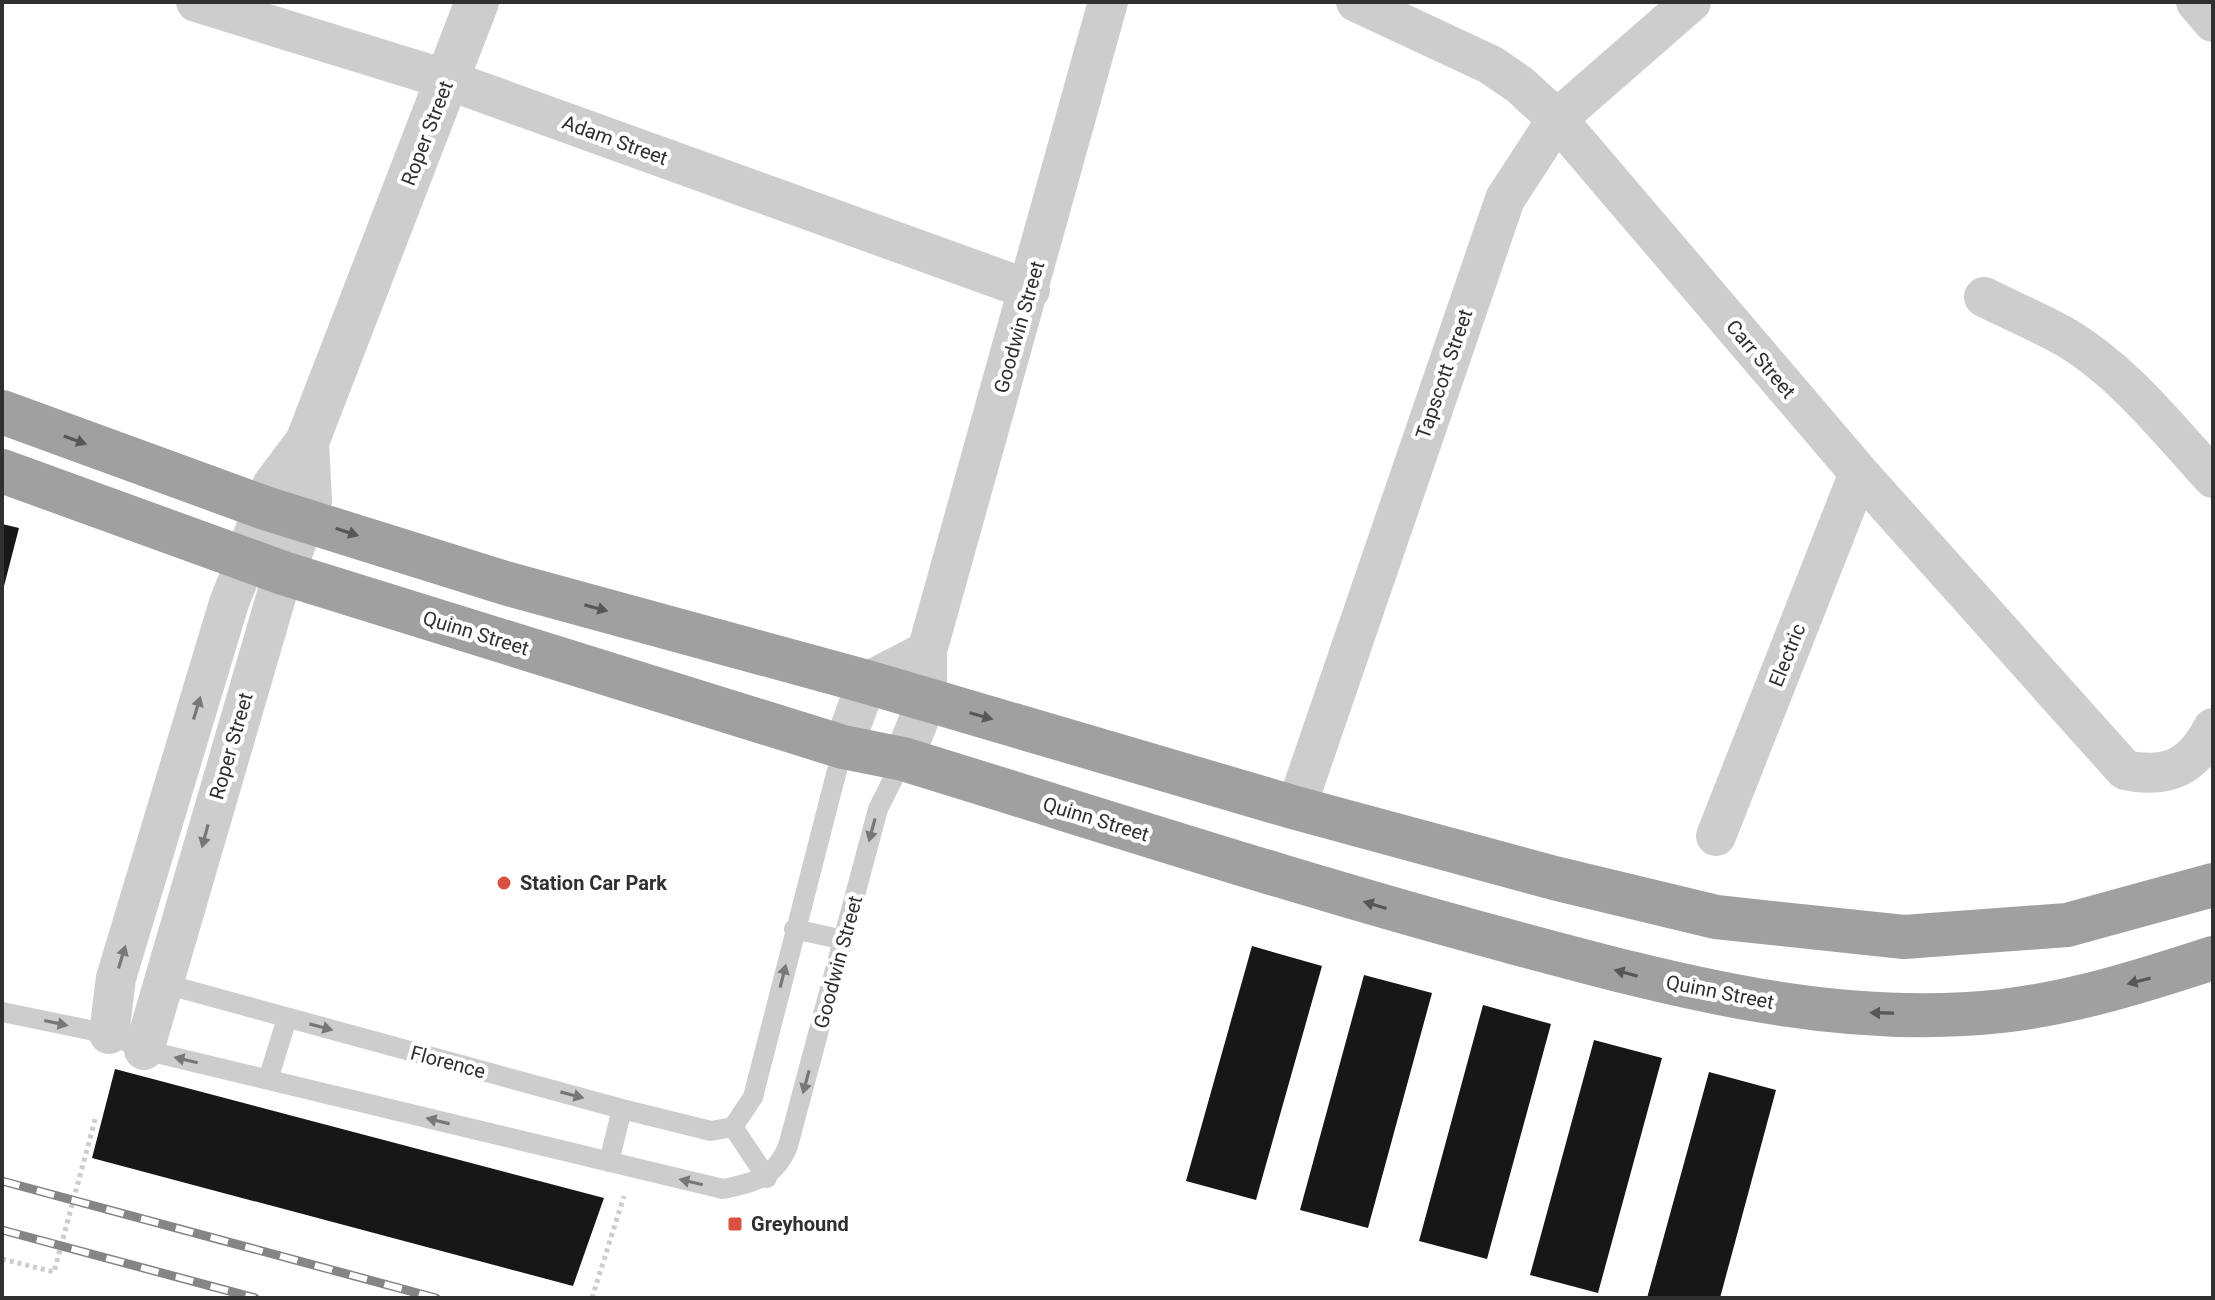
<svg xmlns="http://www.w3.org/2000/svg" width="2215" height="1300" viewBox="0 0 2215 1300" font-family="Roboto,sans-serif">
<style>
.building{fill:#171717}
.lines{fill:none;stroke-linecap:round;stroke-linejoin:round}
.path{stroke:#cdcdcd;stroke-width:5;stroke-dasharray:4 4;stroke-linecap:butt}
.service{stroke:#cdcdcd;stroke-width:20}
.minor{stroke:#cdcdcd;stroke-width:40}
.tertiary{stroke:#cdcdcd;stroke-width:44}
.trunk{stroke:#a0a0a0;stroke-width:44}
.rail-casing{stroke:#858585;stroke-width:9}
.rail{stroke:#fff;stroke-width:6;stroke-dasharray:18;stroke-linecap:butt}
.oneway{fill:#575757}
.oneway2{fill:#777}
.poi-dot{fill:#d85141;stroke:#fff;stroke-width:3}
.labels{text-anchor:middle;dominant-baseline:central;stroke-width:8;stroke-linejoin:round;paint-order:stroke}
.street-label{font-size:20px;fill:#303030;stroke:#fff}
.poi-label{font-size:20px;font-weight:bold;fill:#303030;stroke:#fff;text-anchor:start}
</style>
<rect width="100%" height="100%" fill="#fff"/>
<path class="building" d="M2,524L19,528L3,590L2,589Z
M1252,946L1322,966L1256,1200L1186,1181Z
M1364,975L1432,993L1368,1228L1300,1210Z
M1483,1005L1551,1024L1487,1259L1419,1241Z
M1594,1040L1662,1058L1598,1293L1530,1275Z
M115,1069L604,1198L573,1286L92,1158Z
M1709,1072L1776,1090L1720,1298H1647Z"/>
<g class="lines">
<path class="path" d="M2,1259L54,1272L96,1116
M592,1298L624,1196"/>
<path class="service" d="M794,929L844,940
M165,984L622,1109L711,1131L733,1127
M2,1012L109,1034L144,1050L723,1189C754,1183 775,1178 788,1146L878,809L903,759
M268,1080L287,1018
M733,1127L753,1097L843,747
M733,1127L767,1178
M609,1162L622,1109"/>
<path class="minor" d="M196,2L448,80L1030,290
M1356,2L1491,65L1520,85L1557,119L1859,473L2125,770C2168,779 2193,767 2213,728
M2196,2L2213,22
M1984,297C2012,311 2041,323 2067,338C2125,373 2168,429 2213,478
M843,747L867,682L927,651
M903,759L927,700V651L1108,2
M1296,808L1505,199L1557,119L1691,2
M1716,836L1859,473
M109,1034L116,978L229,603L246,560
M144,1050L283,573"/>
<path class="tertiary" d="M246,560L274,486L307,442L477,2
M283,573L310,500L307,442"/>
<path class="trunk" d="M2,412L265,508L505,583L867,682L1296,808L1554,878L1716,917L1904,937L2067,925L2213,885
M2,471L283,573L843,747L903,759C1102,820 1300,885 1501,939C1664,983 1832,1030 2002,1011C2073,1003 2146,980 2213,958"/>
<g class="rail-casing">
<path id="rail" d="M2,1181L436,1298
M2,1230L255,1298"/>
</g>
<use href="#rail" class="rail"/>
</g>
<defs><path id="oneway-solid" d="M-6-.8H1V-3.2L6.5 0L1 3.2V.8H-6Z" transform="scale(2)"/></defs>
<g class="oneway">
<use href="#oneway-solid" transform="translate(75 440) rotate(20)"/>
<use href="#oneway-solid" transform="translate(347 532) rotate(18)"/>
<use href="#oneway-solid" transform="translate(596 608) rotate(15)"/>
<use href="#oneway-solid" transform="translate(981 716) rotate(16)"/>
<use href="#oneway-solid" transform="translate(1375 905) rotate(-163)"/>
<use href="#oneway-solid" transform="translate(1626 973) rotate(-165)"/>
<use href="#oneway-solid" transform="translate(2139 981) rotate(166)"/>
<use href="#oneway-solid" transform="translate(1882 1013) rotate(-179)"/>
</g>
<g class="oneway2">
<use href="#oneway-solid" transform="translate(197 708) rotate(-73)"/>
<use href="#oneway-solid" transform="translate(872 830) rotate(105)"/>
<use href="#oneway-solid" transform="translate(205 836) rotate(105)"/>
<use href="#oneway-solid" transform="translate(122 957) rotate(-73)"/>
<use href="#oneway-solid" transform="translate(783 976) rotate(-76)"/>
<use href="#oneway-solid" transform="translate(56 1023) rotate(12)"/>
<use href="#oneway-solid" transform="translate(321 1027) rotate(15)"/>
<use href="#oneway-solid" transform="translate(186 1060) rotate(-167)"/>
<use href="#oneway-solid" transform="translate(806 1082) rotate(105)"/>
<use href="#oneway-solid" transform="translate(572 1095) rotate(15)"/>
<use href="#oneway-solid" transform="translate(438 1121) rotate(-166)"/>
<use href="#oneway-solid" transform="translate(691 1182) rotate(-167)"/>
</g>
<g class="poi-dot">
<circle cx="504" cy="883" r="8"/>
<rect x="727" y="1216" width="16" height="16" rx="4"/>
</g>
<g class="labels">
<g class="street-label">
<text transform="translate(427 133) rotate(-69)">Roper Street</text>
<text transform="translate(615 140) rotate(20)">Adam Street</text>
<text transform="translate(1019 327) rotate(-74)">Goodwin Street</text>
<text transform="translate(1761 359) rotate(50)">Carr Street</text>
<text transform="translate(1444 374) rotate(-71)">Tapscott Street</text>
<text transform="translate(476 633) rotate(17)">Quinn Street</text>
<text transform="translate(1787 655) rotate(-68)">Electric</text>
<text transform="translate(231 746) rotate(-74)">Roper Street</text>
<text transform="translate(1096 819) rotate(17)">Quinn Street</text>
<text transform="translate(838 962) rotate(-75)">Goodwin Street</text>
<text transform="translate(1720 992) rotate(11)">Quinn Street</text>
<text transform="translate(448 1062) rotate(15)">Florence</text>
</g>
<g class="poi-label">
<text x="520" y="883">Station Car Park</text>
<text x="751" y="1224">Greyhound</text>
</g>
</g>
<rect width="2215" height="1300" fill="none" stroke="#303030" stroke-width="8"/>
</svg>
